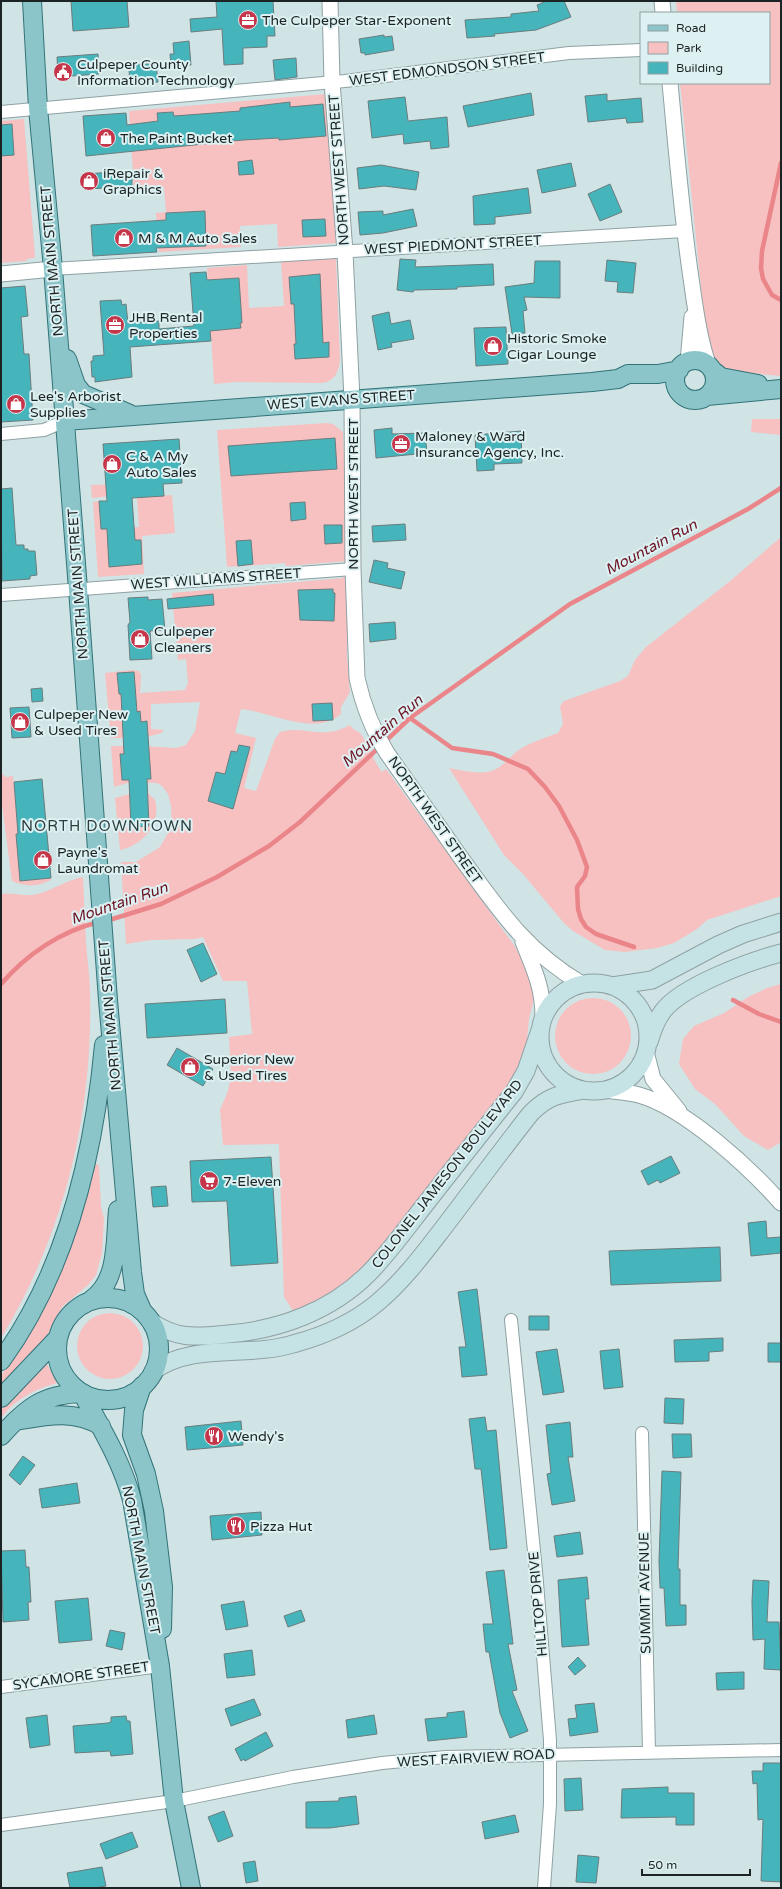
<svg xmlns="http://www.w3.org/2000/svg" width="782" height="1889" viewBox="0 0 782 1889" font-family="'Varela Round',sans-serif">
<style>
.green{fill:#f7c0c1}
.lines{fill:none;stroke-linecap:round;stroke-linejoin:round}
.stream{stroke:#ea858a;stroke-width:4.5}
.building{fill:#46b4bb;stroke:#6a7d7e}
.minor-casing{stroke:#8ea1a3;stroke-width:14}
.tertiary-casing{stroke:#8ea1a3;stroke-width:17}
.secondary-casing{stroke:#8ea1a3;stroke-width:19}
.primary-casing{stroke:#327378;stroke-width:20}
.minor{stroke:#fff;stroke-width:12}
.tertiary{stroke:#fff;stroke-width:15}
.secondary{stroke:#c5e2e4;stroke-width:17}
.primary{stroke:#8bc5c9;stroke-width:18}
.labels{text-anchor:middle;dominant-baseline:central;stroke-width:4;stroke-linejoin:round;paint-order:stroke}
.poi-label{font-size:14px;fill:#1c2324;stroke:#ddf1f3;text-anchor:start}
.street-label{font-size:14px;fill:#1c2324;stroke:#ddf1f3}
.water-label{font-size:15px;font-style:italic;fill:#6c1221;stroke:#ddf1f3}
.neighbourhood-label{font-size:15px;letter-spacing:1px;fill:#2c3d3e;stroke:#ddf1f3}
</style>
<rect width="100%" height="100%" fill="#d0e4e5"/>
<path class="green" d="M676,1H781V376L729,371L717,365L708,356L680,83H769V13H677Z
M326,94L336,243L278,247L277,224L240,226L241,247L159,252L156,213L166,212L164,187L134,189L129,111Z
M24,119L35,256L34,258L27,259V261L1,263V121Z
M336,258L340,360C339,371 335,381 323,383L236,382L214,384L207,268L247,265L249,308L284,306L281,262Z
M752,419H781V435L751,432Z
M327,423L333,424L343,432L348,561L286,566L285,563L227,567L217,430Z
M117,484L132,494L92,498L91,485Z
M172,495L175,533L142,536L144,574L98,577L93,502L99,501L101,529L139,527L137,498Z
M781,537V896L707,920L697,929L674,943L657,948L625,952L605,950L573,931L563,922L523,874L504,855L449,768C461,770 476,774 487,772C501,770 509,757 520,749C532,742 544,738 558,733L563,724L560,706L564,701L620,681L628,676L635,660L646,647L729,582Z
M343,576L348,579L347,656L350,692L341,707V714C315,737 271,712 241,709L235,733L256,738L244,788L256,791L275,739L280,732C306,725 321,741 350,725C353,730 356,730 360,733C368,742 373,761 382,772L386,769L514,945L526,966L535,995L529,1019L527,1039L524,1052L512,1079L503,1094L371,1258C347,1283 326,1298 294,1312L284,1297L279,1144L223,1145L220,1110L228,1091L231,1076L229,1037L252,1034L247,981H223L203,937L196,939L151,940L126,944L121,862H136L160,847L172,826L171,806L168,794L162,786L157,783L131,782L114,787L111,746H141L176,748L186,745L195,731L200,702L151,704V729L164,730L161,733L143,738H111L105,673L132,670L139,671L141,675L140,693L185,690L188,683L186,659L178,660L172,593L343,578Z
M1,773L6,777L13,776L18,834H16L20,881L51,878V880C37,887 27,887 12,881L1,797Z
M148,793L155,800C162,824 142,846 120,850L115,798L130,794Z
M83,877C84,897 85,920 86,942C87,959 90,976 90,994C93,1114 64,1235 1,1338V894C11,892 22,896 33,895C51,892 65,880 83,877Z
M781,984V1142L768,1150L744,1136L715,1104L695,1089L679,1064L683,1039L694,1026L724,1013L748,997L767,988Z
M555 1036a38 38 0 1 1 76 0a38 38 0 1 1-76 0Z
M96,1164L99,1165L101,1207L104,1218L102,1253L96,1275L88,1285L62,1307L42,1346L1,1390V1376L23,1340Z
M77 1346a33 33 0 1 1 66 0a33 33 0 1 1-66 0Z
M46,1362L57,1383C35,1389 15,1399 1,1418V1405Z"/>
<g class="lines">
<path class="stream" d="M781,163L762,251L761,268L763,279L772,295L781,300
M410,718L452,748L493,754L528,769L545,787L559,806L577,840L587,867L585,876L577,887L578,909L581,919L586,927L596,934L634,947
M106,921L161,904L217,877L269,846L300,822L410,718L570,604L748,509L781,488
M1,984C27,954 61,931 99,922
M733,1000L759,1014L781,1022"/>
</g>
<path class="building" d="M71,1H127L129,27L73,31Z
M216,1H273L275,36H267V47L243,48V64L224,65L222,29L191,32L190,19L217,17Z
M547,1H564L571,17L536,30L494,34L495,36L467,38L465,20L511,17V14L539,11L537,5Z
M384,35V37L392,36L394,50L365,55V53H361L359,39Z
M189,41L191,65L171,67L170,54H174L173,43Z
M98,54L99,74L58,77L57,57Z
M296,58L297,77L275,80L273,60Z
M156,63L158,82L130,84L129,70H136L135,65Z
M531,93L534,115L468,127L463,106Z
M607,94V101L641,98L643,122L627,123L626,118L588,122L585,96Z
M405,97L408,121L447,117L449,147L431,149L430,141L404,144L403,134L372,138L368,101Z
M290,102V107L323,104L326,136L279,140V138L243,140L86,156L83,116L126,113L127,125L158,121L157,113L173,112L174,116L214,113L240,111V108Z
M12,124L14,155L1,156V125Z
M252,160L254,174L239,175L238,162Z
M571,163L576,186L542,193L537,170Z
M381,165L419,172L416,190L384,186L359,189L357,168Z
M132,171V187L84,189L83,174Z
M610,184L622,212L600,221L588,194Z
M528,188L531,213L495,217V224L474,225L473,196Z
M413,209L417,226L383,233L360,235L358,212L383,211V215Z
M205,211L206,246L156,248L157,252L93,256L91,225L166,220V213Z
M325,219L326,236L303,237L302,220Z
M400,259L416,260L415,267L493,264L494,285L457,287V289L414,290L413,292L397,290Z
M607,260L636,263L633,293L617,292L618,282L605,281Z
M535,261H560V298L524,297L527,310L523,311L525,333L512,334L505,287L534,283Z
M206,272L207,280L239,278L242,323H240L241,328L210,331L211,341L130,347L132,377L95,382V377H92L91,361H93V356L104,355L100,301L121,300L122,305L126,304L128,323L159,321V329L194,326L190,273Z
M320,274L323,343L329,342V357L295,359L294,344H296L294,304H291L289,277Z
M25,286L28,316L21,317L24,354H29L33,420L1,422V288Z
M389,312L391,324L410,320L414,339L391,343L392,347L378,350L372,316Z
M506,327L508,364L476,366L474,328Z
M392,428V434L425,433L427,453L376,458L374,430Z
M521,431L522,463L494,464V470L477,471L475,435Z
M335,438L337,469L231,476L228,446Z
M179,439L182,483L163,484L164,496L132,498L135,540H141L142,564L109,567L107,529H101L99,501H107L103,444Z
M12,488L16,545H24V549H28V551H35L37,575L30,576V579L2,581L1,489Z
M305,502L306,519L291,521L290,503Z
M405,524L406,540L373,542L372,526Z
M324,525H342V543L325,544Z
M251,540L253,564L238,566L236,541Z
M374,560L388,563L387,568L405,572L401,589L369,582Z
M333,589V593H335L334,621L300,620L298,590Z
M213,594L214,605L168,609L167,599Z
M148,597V600L162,599L165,630L150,631L152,659L130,660L128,625L130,622L128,598Z
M395,622L396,639L370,642L369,624Z
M134,672L137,712L140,711L141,722L147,721L151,779H147L149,826L131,827L129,780H122L120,754H124L121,694H119L117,673Z
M42,688L43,701L32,702L31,689Z
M332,703L333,720L313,721L312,704Z
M29,707L31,737L12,738L10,708Z
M239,745L250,747L233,809L208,801L216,772L225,774L231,751L237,752Z
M42,779L51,878L20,881L16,834H18L14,782Z
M203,943L217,974L201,982L187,950Z
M225,999L227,1033L147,1038L145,1004Z
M177,1048L213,1069L203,1086L167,1065Z
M671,1156L680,1173L660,1183L658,1180L648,1185L641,1171Z
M271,1157L278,1263L231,1266L227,1201L192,1202L190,1161Z
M166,1186L168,1206L153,1207L151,1187Z
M766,1221L767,1238L781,1237V1253L751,1256L748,1223Z
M720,1247L721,1281L611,1285L609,1251Z
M477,1289L487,1375L462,1377L459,1347H466L458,1292Z
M529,1316H549V1330H529Z
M723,1338V1351L709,1352V1361L675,1362L674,1340Z
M768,1343H781V1362H768Z
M557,1349L564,1392L543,1395L536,1352Z
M619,1349L623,1387L604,1389L600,1351Z
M665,1398L684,1399L683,1424L664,1423Z
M485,1417L487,1431L496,1430L507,1548L490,1550L481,1469H475L469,1419Z
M241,1421L243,1445L187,1450L185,1427Z
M570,1422L573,1457H568L575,1501L552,1505L547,1474L551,1473L546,1425Z
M672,1434H691L692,1457L673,1458Z
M23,1456L35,1465L20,1485L9,1475Z
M662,1471L681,1472L678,1569H680V1605H686V1625L666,1626L664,1588H660L659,1561Z
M77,1483L80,1503L42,1508L39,1489Z
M261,1512L262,1535L212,1540L210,1516Z
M580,1532L583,1554L557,1557L554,1536Z
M25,1550L26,1567H29L31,1602H28L29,1620L3,1622L1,1551Z
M504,1570L513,1644H508L517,1690L512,1691L528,1731L510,1738L500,1713L489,1652H486L483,1624H493L486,1572Z
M587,1577L589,1599H585L589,1645L562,1647L558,1580Z
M753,1580L769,1581L767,1622H779L781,1670L764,1669L765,1639L753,1640L752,1602Z
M88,1598L92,1640L59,1643L55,1601Z
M244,1601L248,1626L226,1630L221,1605Z
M301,1610L305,1621L288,1627L284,1616Z
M110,1630L125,1633L122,1650L106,1646Z
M252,1650L255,1675L227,1678L224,1654Z
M578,1657L586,1666L575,1675L568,1667Z
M744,1672V1689L717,1690L716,1673Z
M254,1699L261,1715L231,1726L225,1709Z
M594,1703L598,1732L570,1736L568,1719L577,1718L575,1705Z
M464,1711L467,1737L428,1741L425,1719L447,1717V1713Z
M47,1715L50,1745L30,1748L26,1718Z
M374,1715L377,1734L348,1738L346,1720Z
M126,1716L127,1721H130L133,1754L111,1756L110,1751L75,1753L73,1726L108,1723L111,1722V1717Z
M266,1732L273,1746L245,1761L244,1759L241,1761L235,1749Z
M763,1763H781V1882L761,1881L763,1819L758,1820L757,1783L753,1784L752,1771H763Z
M581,1778L583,1810L565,1811L564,1779Z
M668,1787V1793H694V1825H676V1817L621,1818L622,1789Z
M356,1796L359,1824L330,1828H306V1802L339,1801V1798Z
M224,1811L233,1836L218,1842L208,1817Z
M515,1815L519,1832L485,1839L482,1822Z
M132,1832L138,1847L106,1859L100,1844Z
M578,1855L599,1857L596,1883L576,1882Z
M255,1861L258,1881L246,1883L243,1863Z
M102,1867L106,1886L94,1888H70L67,1873Z"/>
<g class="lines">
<g class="minor-casing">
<path id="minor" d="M1,112L345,81L569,53L641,50
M53,269L684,231
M1,434L44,430L65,421
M1,595L353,569
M511,1320L536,1571L550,1740V1804L544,1888
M642,1433L649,1752
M1,1687L160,1666
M1,1825L174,1801L293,1777L382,1763L446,1757L781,1750"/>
</g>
<g class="tertiary-casing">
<path id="tertiary" d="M330,1L332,82L345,252L352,399L353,569L357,678C363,705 372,729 387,753C411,787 435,821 459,855C497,907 524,950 582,984
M662,1L663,13
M670,83C676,146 681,208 690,271C694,299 699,340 709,366
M1,274L53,269
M688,362L692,317
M523,942C534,969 543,988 543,1017
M646,1052L653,1079L679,1111
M606,1090C616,1092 628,1092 639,1095C685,1108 749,1167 781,1203"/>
</g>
<g class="secondary-casing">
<path id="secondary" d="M540 1037a54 54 0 1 1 108 0a54 54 0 1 1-108 0Z
M612,986L652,980L718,945L743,934L781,922
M649,1042C652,1032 656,1020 663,1011C682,986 750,961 781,953
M150,1321C178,1340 196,1337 228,1334C279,1330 331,1311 368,1274C390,1252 408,1226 427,1202C456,1165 485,1128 514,1092L526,1071L540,1030
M153,1371C195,1342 246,1358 293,1344C323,1336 353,1323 377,1303C402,1282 421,1257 441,1231C471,1192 500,1152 531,1113C548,1096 560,1094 583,1090"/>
</g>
<g class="primary-casing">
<path id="primary" d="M32,1L38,108L53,269L78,589L108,1000L132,1272L135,1294L142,1310
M67,359L76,385L83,394L130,414
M675 380a20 20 0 1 1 40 0a20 20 0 1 1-40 0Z
M712,370L721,377L758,384
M707,396L781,389
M65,421L592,382L618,379L628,374H658L679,370
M57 1349a51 51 0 1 1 102 0a51 51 0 1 1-102 0Z
M91,1300C119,1281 115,1240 118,1210
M1,1361C67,1270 94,1154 104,1045
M142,1386L134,1410L132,1435L146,1474L154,1511L163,1587L162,1629
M82,1393C101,1428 122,1462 132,1500L160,1666L174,1801L191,1888
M1,1398L57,1339
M15,1421C45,1416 73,1409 101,1426
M1,1436C26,1408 43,1394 82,1393"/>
</g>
<use href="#minor" class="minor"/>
<use href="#tertiary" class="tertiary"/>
<use href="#secondary" class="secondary"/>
<use href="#primary" class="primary"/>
</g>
<defs>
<g id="office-disc" transform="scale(1)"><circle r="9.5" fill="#c6364a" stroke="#ddf1f3"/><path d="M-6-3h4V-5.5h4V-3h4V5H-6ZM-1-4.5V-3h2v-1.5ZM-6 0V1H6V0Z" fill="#fff"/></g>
<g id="civic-disc" transform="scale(1)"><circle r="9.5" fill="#c6364a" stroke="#ddf1f3"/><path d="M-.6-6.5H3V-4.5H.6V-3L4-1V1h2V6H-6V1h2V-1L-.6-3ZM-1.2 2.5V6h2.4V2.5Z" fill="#fff"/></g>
<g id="shop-disc" transform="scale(1)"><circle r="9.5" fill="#c6364a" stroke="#ddf1f3"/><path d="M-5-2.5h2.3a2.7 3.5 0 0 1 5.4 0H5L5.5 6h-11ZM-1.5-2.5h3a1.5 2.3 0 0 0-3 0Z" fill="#fff"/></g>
<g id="supermarket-disc" transform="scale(1)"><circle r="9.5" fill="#c6364a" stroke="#ddf1f3"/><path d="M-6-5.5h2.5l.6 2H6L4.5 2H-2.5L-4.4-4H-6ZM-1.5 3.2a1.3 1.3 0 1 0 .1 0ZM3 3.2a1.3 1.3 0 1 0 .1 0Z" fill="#fff"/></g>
<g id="restaurant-disc" transform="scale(1)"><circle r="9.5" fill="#c6364a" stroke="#ddf1f3"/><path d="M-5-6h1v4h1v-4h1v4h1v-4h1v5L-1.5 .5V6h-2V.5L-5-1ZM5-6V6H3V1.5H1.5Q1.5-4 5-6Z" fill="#fff"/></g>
</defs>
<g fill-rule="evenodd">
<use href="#office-disc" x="248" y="20"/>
<use href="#civic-disc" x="63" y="72"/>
<use href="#shop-disc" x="106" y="138"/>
<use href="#shop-disc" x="89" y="181"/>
<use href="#shop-disc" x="124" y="238"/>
<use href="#office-disc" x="115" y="325"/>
<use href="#shop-disc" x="493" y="346"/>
<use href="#shop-disc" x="16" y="404"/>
<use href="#office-disc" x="401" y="444"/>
<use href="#shop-disc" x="112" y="464"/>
<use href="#shop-disc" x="140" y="639"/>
<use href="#shop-disc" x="20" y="722"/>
<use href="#shop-disc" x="43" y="860"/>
<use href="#shop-disc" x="190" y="1067"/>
<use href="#supermarket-disc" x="209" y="1181"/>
<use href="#restaurant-disc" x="214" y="1436"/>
<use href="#restaurant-disc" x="236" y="1526"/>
</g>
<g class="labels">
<g class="poi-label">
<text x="262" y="20">The Culpeper Star-Exponent</text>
<text x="77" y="64">Culpeper County<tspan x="77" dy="16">Information Technology</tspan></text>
<text x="120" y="138">The Paint Bucket</text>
<text x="103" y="173">iRepair &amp;<tspan x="103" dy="16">Graphics</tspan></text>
<text x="138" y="238">M &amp; M Auto Sales</text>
<text x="129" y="317">JHB Rental<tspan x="129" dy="16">Properties</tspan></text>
<text x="507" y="338">Historic Smoke<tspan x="507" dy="16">Cigar Lounge</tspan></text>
<text x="30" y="396">Lee's Arborist<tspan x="30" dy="16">Supplies</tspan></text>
<text x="415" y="436">Maloney &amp; Ward<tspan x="415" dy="16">Insurance Agency, Inc.</tspan></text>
<text x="126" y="456">C &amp; A My<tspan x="126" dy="16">Auto Sales</tspan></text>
<text x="154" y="631">Culpeper<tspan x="154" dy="16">Cleaners</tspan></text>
<text x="34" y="714">Culpeper New<tspan x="34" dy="16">&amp; Used Tires</tspan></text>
<text x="57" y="852">Payne's<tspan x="57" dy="16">Laundromat</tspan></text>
<text x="204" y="1059">Superior New<tspan x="204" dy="16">&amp; Used Tires</tspan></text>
<text x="223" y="1181">7-Eleven</text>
<text x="228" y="1436">Wendy's</text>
<text x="250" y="1526">Pizza Hut</text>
</g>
<g class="street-label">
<text transform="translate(447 69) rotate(-7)">WEST EDMONDSON STREET</text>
<text transform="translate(339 170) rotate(-94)">NORTH WEST STREET</text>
<text transform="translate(453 245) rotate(-3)">WEST PIEDMONT STREET</text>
<text transform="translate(52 261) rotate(-95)">NORTH MAIN STREET</text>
<text transform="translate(341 400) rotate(-4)">WEST EVANS STREET</text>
<text transform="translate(353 494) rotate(-90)">NORTH WEST STREET</text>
<text transform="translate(216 579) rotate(-4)">WEST WILLIAMS STREET</text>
<text transform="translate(78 584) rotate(-94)">NORTH MAIN STREET</text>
<text transform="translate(435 820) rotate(55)">NORTH WEST STREET</text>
<text transform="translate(110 1015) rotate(-95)">NORTH MAIN STREET</text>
<text transform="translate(447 1174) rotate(-52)">COLONEL JAMESON BOULEVARD</text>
<text transform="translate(141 1560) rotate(79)">NORTH MAIN STREET</text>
<text transform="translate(645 1593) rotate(-91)">SUMMIT AVENUE</text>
<text transform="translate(538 1604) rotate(-95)">HILLTOP DRIVE</text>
<text transform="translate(81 1676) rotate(-8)">SYCAMORE STREET</text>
<text transform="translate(476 1758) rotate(-3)">WEST FAIRVIEW ROAD</text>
</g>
<g class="water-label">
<text transform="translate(651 547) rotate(-28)">Mountain Run</text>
<text transform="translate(382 731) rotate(-41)">Mountain Run</text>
<text transform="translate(119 903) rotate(-19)">Mountain Run</text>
</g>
<g class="neighbourhood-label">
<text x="107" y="826">NORTH DOWNTOWN</text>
</g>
</g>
<rect width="782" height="1889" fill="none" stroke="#1c2324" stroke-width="4"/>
<rect x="640" y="12" width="130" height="72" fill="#ddf1f3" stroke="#909fa0"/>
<rect x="648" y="25" width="20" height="6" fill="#8bc5c9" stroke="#909fa0"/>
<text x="676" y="32" font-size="12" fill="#1c2324">Road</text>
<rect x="648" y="42" width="20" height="12" fill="#f7c0c1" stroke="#909fa0"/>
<text x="676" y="52" font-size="12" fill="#1c2324">Park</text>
<rect x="648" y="62" width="20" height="12" fill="#46b4bb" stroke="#909fa0"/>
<text x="676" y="72" font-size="12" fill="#1c2324">Building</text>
<path d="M642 1869v6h108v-6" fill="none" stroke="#1c2324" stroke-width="2"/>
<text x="648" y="1869" font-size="12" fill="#1c2324" stroke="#ddf1f3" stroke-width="3" paint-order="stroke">50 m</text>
</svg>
